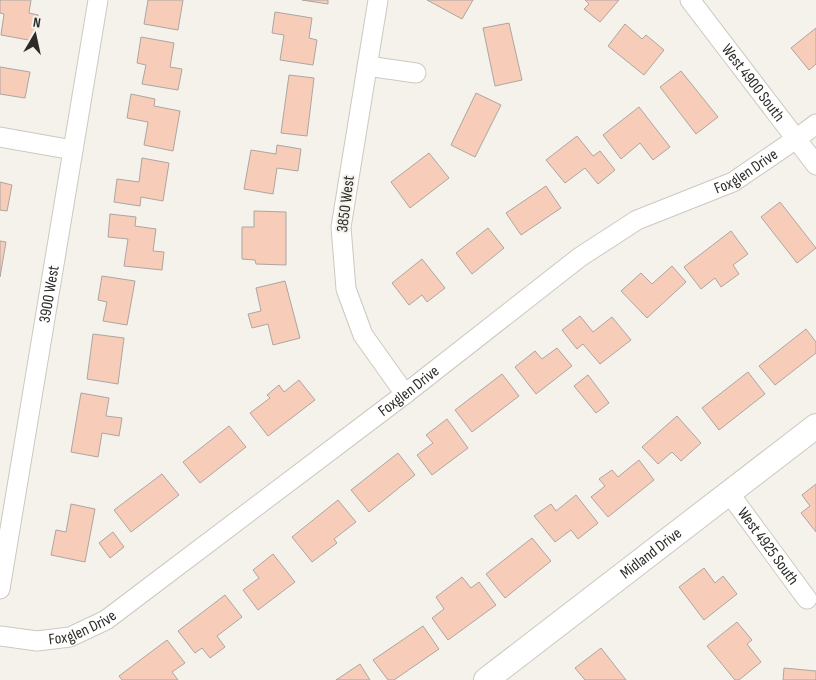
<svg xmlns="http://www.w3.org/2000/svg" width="816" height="680" viewBox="0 0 816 680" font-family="'Sofia Sans Condensed',sans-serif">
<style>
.building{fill:#f7cdb9;stroke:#aea5a1}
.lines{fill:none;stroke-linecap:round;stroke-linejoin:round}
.minor-casing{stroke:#cbc9c0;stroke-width:21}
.tertiary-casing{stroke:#cbc9c0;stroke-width:26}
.minor{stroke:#fff;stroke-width:19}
.tertiary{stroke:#fff;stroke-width:24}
.labels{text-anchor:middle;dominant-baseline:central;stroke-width:4;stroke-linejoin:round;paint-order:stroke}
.street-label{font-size:16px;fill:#2b2b27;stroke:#f4f2ea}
</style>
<rect width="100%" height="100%" fill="#f4f2ea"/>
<path class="building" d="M0,0H31L29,13L38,15L34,41L1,35L4,14L0,13Z
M148,0H183L178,30L144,24Z
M302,0H328V4Z
M427,0H473L462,19Z
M585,0H619L600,22L584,9L589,4Z
M275,12L312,18L309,38L317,40L313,65L280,60L284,35L272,33Z
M509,23L522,80L495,86L483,28Z
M625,24L642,39L646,35L664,50L644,75L608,46Z
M816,28V64L809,70L791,48Z
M141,37L174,43L170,67L182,69L178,90L142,84L146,65L137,63Z
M0,67L30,72L25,98L0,94Z
M681,71L718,117L696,134L660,87Z
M289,75L314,78L307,136L281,133Z
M476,93L501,105L475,157L451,145Z
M131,94L155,99L154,106L180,111L173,151L144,145L148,122L127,118Z
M639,107L670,147L653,160L640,143L621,159L603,135Z
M577,136L593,156L600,151L615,170L598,184L585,168L565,183L546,160Z
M277,145L301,149L298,171L277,168L273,194L244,189L251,150L276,154Z
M429,153L449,178L410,208L391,182Z
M142,158L169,163L163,201L141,197L140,206L114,202L117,179L139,182Z
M0,182L12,185L7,211L0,210Z
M546,186L561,208L521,235L506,213Z
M780,202L816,248L797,263L761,217Z
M254,211L286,212V265L256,264L255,260L242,259V227H254Z
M110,214L136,217L135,226L156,229L153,251L164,252L162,270L124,266L128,239L108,237Z
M488,228L504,248L472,274L456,253Z
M731,231L748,254L733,265L739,274L721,287L715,278L701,289L684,267Z
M0,241L6,242L0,277Z
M422,259L445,288L427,302L422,295L409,305L392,283Z
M672,266L686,282L647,318L621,291L641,273L652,284Z
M102,276L135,281L127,325L103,321L107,302L98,300Z
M285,281L300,338L273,345L268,324L252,328L248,314L261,311L256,288Z
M580,316L593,332L612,317L631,340L600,364L583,344L577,349L562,330Z
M806,329L816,342V353L775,385L759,366Z
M93,334L124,338L118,384L87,379Z
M557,348L572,366L536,394L515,367L535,351L542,359Z
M748,372L765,394L719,430L702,408Z
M502,374L519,396L472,432L455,410Z
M588,375L609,403L596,413L574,386Z
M299,380L315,400L268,436L250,413L270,398L267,395L279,385L284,392Z
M81,393L109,398L106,416L122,418L119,436L102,433L98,457L71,452Z
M677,416L701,443L681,461L672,452L658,464L642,447Z
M447,419L468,448L432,475L417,455L433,443L426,435Z
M229,426L246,447L200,483L183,462Z
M398,453L415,475L369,512L351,490Z
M639,460L654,480L608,517L591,497L605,486L599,479L612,470L618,477Z
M162,474L179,495L131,532L114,510Z
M816,484V532L801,513L810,506L802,495Z
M576,495L598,523L578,539L571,530L555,542L534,516L551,504L556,511Z
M338,500L356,522L334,539L337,543L312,562L292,537Z
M71,504L95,509L85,562L51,555L56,530L66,532Z
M113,532L124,547L110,558L99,543Z
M532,538L551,561L505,598L486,574Z
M273,554L295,582L258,610L243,590L259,578L253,570Z
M704,568L715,583L723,576L737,594L704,620L679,587Z
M462,577L471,588L479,582L496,605L448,640L432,618L444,609L436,597Z
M225,595L242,617L217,636L225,647L210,658L202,648L195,653L178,631Z
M737,622L752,640L747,644L761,662L739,680H735L707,646Z
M423,626L439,649L394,680H388L373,660Z
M167,640L185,663L172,672L178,680H122L119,676Z
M601,648L626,680H585L575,668Z
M360,664L370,680H336Z
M784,668L816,671V680H783Z"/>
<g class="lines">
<g class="minor-casing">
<g id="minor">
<path d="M378,0L341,227L346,289L363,335L405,394"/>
<path id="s1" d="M690,0L816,165"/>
<path d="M367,66L416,73"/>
<path d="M0,137L73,150"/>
<path id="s2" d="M729,493L807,599"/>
<path id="s3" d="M0,589L98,0"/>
<path id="s4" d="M0,636L37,641L70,637L106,620L405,394L580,257L637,220L733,182L796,139L816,124"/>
</g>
</g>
<g class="tertiary-casing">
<g id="tertiary">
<path id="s5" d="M486,680L816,426"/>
</g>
</g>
<use href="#minor" class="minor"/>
<use href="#tertiary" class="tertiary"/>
</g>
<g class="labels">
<g class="street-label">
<text stroke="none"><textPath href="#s1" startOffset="104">West 4900 South</textPath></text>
<text stroke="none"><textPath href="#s4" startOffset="895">Foxglen Drive</textPath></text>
<text transform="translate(346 204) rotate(-83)">3850 West</text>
<text stroke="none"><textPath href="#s3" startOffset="299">3900 West</textPath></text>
<text stroke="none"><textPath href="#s4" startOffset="490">Foxglen Drive</textPath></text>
<text stroke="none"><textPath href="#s2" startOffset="66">West 4925 South</textPath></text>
<text stroke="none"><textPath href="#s5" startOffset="208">Midland Drive</textPath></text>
<text stroke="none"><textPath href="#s4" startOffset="85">Foxglen Drive</textPath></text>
</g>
</g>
<g transform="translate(35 35) rotate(9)" stroke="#f4f2ea" stroke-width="4" paint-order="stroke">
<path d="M0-4L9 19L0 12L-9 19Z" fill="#2b2b27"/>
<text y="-8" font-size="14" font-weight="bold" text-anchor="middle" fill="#2b2b27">N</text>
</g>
</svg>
